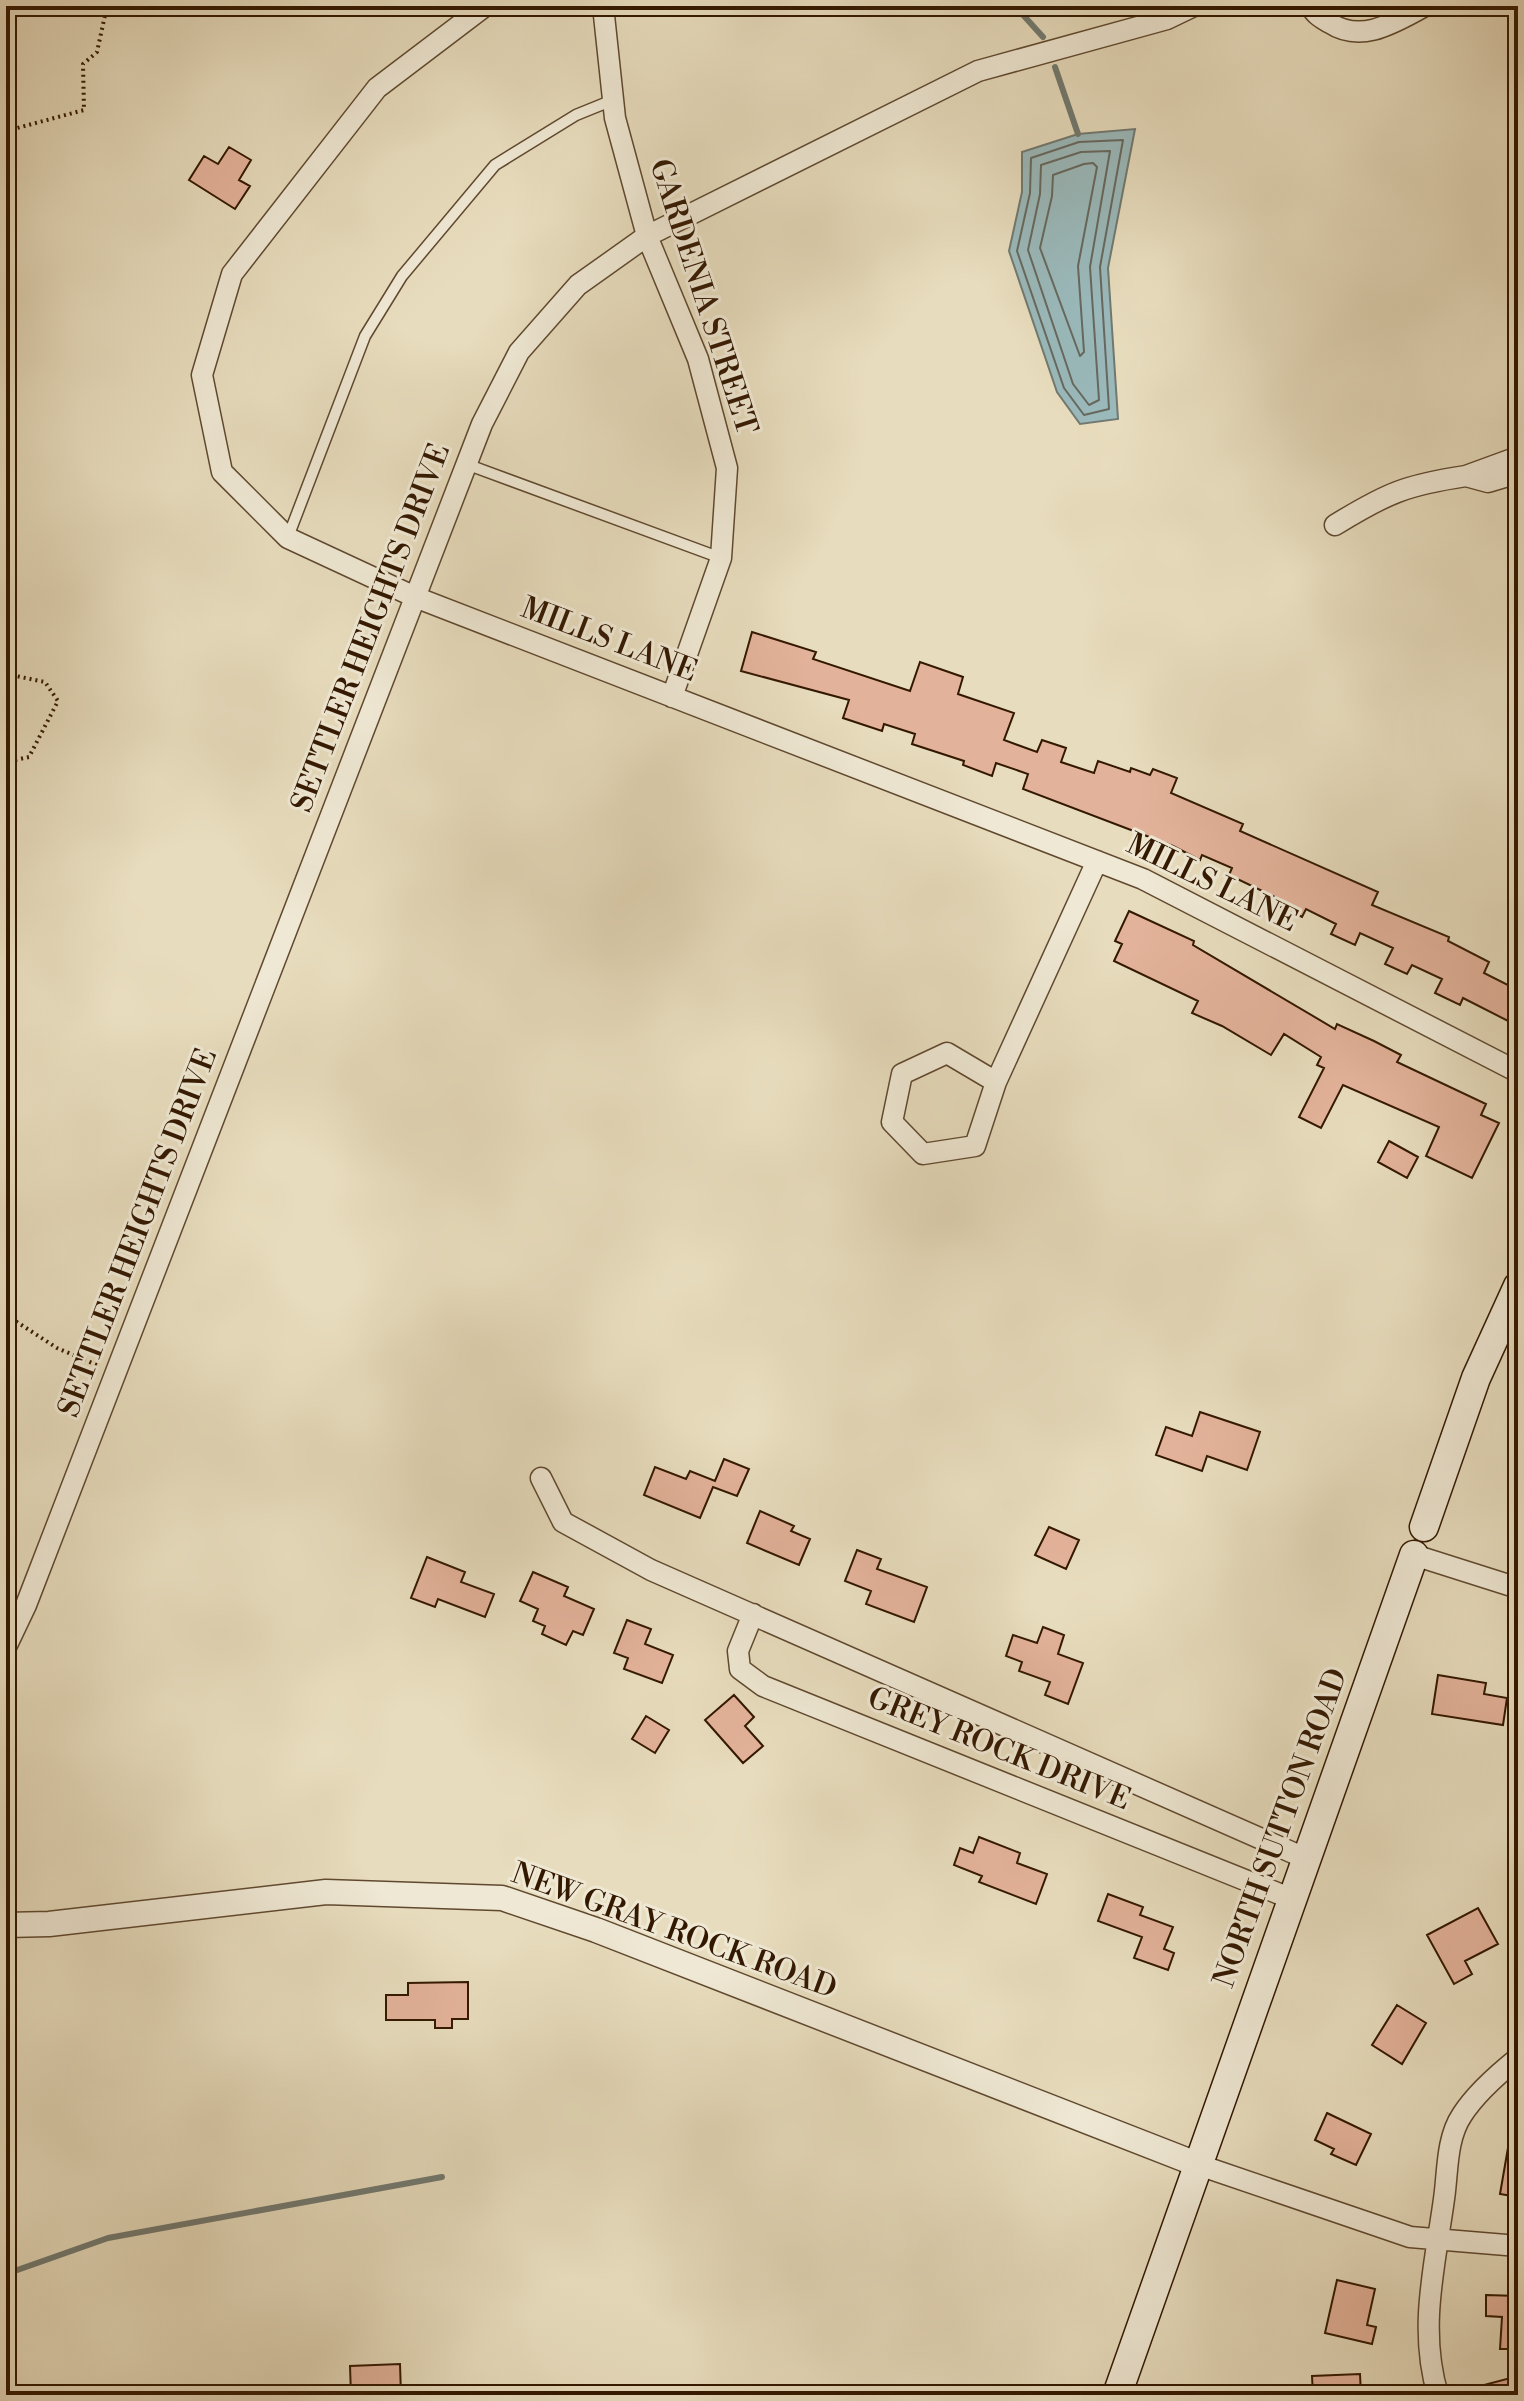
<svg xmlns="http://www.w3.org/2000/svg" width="1524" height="2401" viewBox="0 0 1524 2401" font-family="'Libre Bodoni',serif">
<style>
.water{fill:#9ab9bb;stroke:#717970;stroke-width:2}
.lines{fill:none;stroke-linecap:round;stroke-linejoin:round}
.shore{stroke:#66685e;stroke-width:2}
.stream{stroke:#717970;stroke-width:6}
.building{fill:#e3b29a;stroke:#331800;stroke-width:2}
.service-casing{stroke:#60492f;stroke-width:13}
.minor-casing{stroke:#60492f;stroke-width:23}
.tertiary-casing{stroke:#60492f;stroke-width:27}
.secondary-casing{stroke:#331800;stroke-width:31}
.path{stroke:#331800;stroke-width:4;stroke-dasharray:2 4;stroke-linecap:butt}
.service{stroke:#efe8d4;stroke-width:10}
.minor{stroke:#efe8d4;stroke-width:20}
.tertiary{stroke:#efe8d4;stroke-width:24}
.secondary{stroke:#efe8d4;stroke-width:28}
.labels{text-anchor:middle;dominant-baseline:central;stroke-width:6;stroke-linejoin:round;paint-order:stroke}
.street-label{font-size:30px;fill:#331800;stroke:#efe8d4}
</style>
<rect width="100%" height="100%" fill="#e7dcbd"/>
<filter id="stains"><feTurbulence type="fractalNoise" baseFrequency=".0025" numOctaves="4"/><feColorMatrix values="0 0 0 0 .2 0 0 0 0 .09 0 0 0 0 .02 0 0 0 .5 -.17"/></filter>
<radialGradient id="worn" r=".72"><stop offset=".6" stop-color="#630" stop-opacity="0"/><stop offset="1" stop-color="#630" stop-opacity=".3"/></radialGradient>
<path class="water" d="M1135,129L1108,268L1118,419L1080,424L1057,392L1009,251L1022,192V152L1078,134Z"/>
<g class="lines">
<path class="shore" d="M1123,140L1100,267L1109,409L1084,415L1064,388L1017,251L1030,193L1031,158L1079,142Z
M1110,151L1090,267L1099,400L1089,405L1073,384L1028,250L1040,194L1041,165L1081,152Z
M1084,164L1093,163L1097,167L1078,266L1084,352L1080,356L1040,248L1052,196L1053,175Z"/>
<path class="stream" d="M1015,6L1043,37
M1055,67L1078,134
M6,2274L108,2238L442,2177"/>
</g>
<path class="building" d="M229,147L251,160L239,180L250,186L235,209L189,180L204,156L218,164Z
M752,632L816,652L813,659L910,691L920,662L963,677L958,694L1014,713L1004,740L1037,752L1042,740L1066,748L1061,762L1094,773L1098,761L1130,772L1131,768L1150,775L1153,769L1177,778L1171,793L1243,824L1240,831L1378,892L1372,905L1449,937L1448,941L1489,962L1484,973L1518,990V1026L1463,998L1460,1005L1435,993L1442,979L1412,965L1407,974L1385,964L1393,948L1360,933L1355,945L1331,934L1336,924L1306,909L1302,917L1277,905L1279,899L1229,875L1232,868L1202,855L1200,860L1173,846L1023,789L1028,774L996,763L992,776L963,765L964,761L912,744L915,734L884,724L882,731L843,718L849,700L741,671Z
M1129,911L1194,941L1193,945L1335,1029L1337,1024L1374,1041L1401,1055L1397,1062L1486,1104L1481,1115L1499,1123L1472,1178L1426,1156L1439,1127L1343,1085L1321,1128L1299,1117L1324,1068L1317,1065L1321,1057L1284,1034L1271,1055L1222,1026L1192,1013L1198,1001L1114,961L1122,944L1115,941Z
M1389,1141L1418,1157L1407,1178L1378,1162Z
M1200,1412L1260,1432L1247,1470L1207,1456L1202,1471L1156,1455L1166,1427L1192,1436Z
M724,1459L749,1469L737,1496L713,1487L700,1518L644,1495L655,1467L686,1479L690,1471L715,1481Z
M760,1511L794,1526L791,1531L810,1539L799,1565L747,1543Z
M1049,1527L1079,1540L1066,1569L1035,1555Z
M857,1550L881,1559L877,1569L927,1587L914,1622L866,1604L871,1591L845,1581Z
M427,1557L465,1572L461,1582L494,1594L485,1617L438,1599L435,1607L411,1598Z
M533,1572L568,1587L564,1596L594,1609L583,1635L573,1631L566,1645L542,1634L545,1626L533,1621L538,1609L520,1601Z
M627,1620L651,1629L645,1644L673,1655L662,1683L624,1669L628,1658L614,1653Z
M1043,1627L1064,1635L1058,1654L1083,1663L1068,1704L1045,1695L1050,1682L1019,1671L1022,1662L1006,1656L1013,1635L1037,1643Z
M1438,1675L1486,1683L1484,1694L1507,1698L1503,1725L1432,1714Z
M734,1695L754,1717L745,1726L763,1746L743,1763L705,1720Z
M646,1716L669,1730L655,1753L632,1739Z
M979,1837L1020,1853L1017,1863L1047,1874L1036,1904L979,1882L982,1876L954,1865L960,1848L973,1853Z
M1108,1894L1143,1907L1140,1915L1173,1927L1164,1949L1174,1953L1168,1970L1134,1958L1142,1937L1098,1921Z
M1478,1908L1498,1944L1465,1961L1472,1974L1454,1984L1427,1935Z
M468,1982V2019H452V2028H435V2020H386V1995H408V1983Z
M1397,2005L1426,2023L1402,2064L1372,2045Z
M1327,2113L1371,2134L1356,2165L1331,2154L1334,2149L1315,2140Z
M1509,2142L1518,2143V2197L1500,2194Z
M1337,2280L1375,2289L1367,2325L1376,2327L1372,2344L1325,2333Z
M1486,2295L1518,2296V2349H1500L1502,2317L1486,2316Z
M400,2364L401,2395H351L350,2366Z
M1360,2374L1361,2395H1313L1312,2376Z
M1518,2376V2395H1470L1469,2389Z"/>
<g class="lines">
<g class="service-casing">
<path id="service" d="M466,464L721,558
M288,537L365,336L402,276L495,165L576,115L613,100"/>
</g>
<g class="minor-casing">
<path id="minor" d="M485,6L377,88L232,274L202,375L222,472L288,538L415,597L1143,879L1518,1072
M603,6L615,118L647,236L698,359L727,468L721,558L672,697
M1311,6C1315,15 1322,18 1330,23C1362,44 1395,22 1425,6
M1518,457L1466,476L1488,482L1518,473
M1335,525C1387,493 1406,485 1466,476
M996,1082L975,1146L923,1154L892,1122L902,1074L947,1053L996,1082L1097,861
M541,1478L563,1522L651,1570L1307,1859
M1414,1555L1518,1588
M753,1614L738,1651L740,1669L763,1686L1292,1899
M6,1647L26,1605L482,424L519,352L578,285L647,236L978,71L1167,19L1194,6
M1199,2165L1410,2237L1518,2246
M1438,2395C1418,2329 1435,2265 1444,2199C1448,2172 1446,2139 1462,2115C1476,2093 1498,2074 1518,2058"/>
</g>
<g class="tertiary-casing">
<path id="tertiary" d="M6,1925L49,1924L326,1892L502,1898L596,1930L1199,2165"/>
</g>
<g class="secondary-casing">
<path id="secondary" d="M1424,1527L1476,1378L1518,1286
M1117,2395L1414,1555"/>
</g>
<path class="path" d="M6,131L84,110L83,64L97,52L107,6
M6,674L45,682L58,701L29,757L6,762
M6,1282V1286
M6,1315L57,1348L99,1366"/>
<use href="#service" class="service"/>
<use href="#minor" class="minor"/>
<use href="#tertiary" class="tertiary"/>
<use href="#secondary" class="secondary"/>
</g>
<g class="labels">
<g class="street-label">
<text transform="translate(703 297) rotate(72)">GARDENIA STREET</text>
<text transform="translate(371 628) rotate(-69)">SETTLER HEIGHTS DRIVE</text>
<text transform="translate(609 640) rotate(21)">MILLS LANE</text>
<text transform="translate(1212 883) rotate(26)">MILLS LANE</text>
<text transform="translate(138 1233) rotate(-69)">SETTLER HEIGHTS DRIVE</text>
<text transform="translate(999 1749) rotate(22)">GREY ROCK DRIVE</text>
<text transform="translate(1281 1828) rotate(-70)">NORTH SUTTON ROAD</text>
<text transform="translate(674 1931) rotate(20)">NEW GRAY ROCK ROAD</text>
</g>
</g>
<rect width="1524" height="2401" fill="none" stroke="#e7dcbd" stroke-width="32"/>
<rect x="8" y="8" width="1508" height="2385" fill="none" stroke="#331800" stroke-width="4"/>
<rect x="16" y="16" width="1492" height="2369" fill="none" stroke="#331800" stroke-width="2"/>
<rect width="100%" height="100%" filter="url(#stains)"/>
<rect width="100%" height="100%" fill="url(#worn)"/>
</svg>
